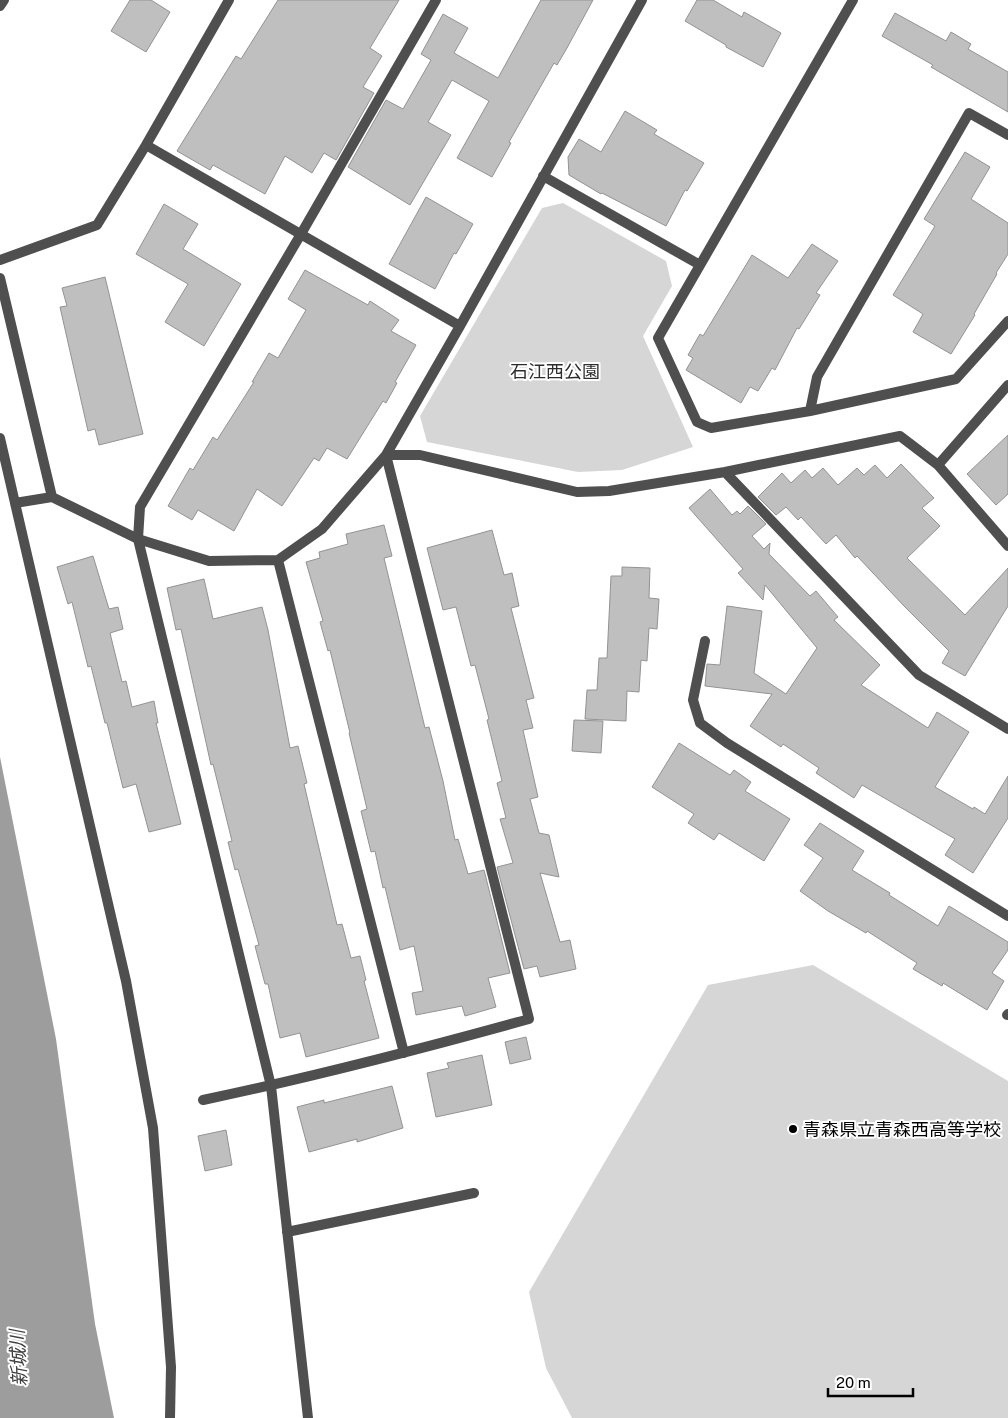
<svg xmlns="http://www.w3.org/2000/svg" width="1008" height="1418" viewBox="0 0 1008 1418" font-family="'Public Sans','Noto Sans JP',sans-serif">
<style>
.green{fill:#d6d6d6}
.water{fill:#9d9d9d}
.building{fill:#bfbfbf;stroke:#939393}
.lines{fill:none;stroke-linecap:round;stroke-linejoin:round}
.street{stroke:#4f4f4f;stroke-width:10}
.poi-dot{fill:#000;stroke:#fff;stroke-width:2}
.labels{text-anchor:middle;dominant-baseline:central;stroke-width:4;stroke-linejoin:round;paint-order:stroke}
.park-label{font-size:18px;fill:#2d2d2d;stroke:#fff}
.poi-label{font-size:18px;fill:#000;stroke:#fff;text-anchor:start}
.water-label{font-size:19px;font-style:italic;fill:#3e3e3e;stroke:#fff}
</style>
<rect width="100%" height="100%" fill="#fff"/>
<path class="green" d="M563,203L666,261L672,286L643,336L693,447L622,470L578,472L427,442L420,416L542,208Z
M813,965L1008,1081V1418H572L546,1368L529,1292L708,985Z"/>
<path class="water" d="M0,757L56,1039L95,1324L114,1418H0Z"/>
<path class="building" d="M130,0H151L170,12L146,52L111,31Z
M278,0H399L370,48L382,56L363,87L374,93L336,160L324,153L312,173L285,156L265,194L213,165L210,170L177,151L236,56L241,59Z
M541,0H593L567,48L557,65L554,63L509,142L511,143L492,177L457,158L489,101L452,80L428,122L451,135L410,205L348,167L386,100L403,109L431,60L421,54L443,14L468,28L454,53L498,78Z
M697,0H713L742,17L744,12L781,33L763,67L726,47V45L685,21Z
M895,13L946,41L951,32L971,44L968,49L1008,72V112L931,67L933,65L882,36Z
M625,111L657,130L654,134L704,163L687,191L685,190L666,226L602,193L601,194L569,175L568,157L579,139L601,152Z
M965,152L990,167L971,199L1008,223V254L996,273L997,274L974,314L975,315L951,354L913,332L923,314L893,295L935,226L924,219Z
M426,197L473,224L456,254L454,253L435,289L389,264Z
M164,204L198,224L183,249L241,284L204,346L165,322L188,284L136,254Z
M812,244L838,261L816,293L820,295L799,329L797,328L775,370L772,368L758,391L750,387L741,403L686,370L693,358L688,355L700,334L703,336L752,255L788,278Z
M305,270L368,305L370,301L399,320L391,331L416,345L395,382L397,383L386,403L383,401L347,459L327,448L319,461L314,458L282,506L257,489L234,531L198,510L192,520L168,506L190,468L193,470L213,437L217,440L254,382H252L269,353L278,358L306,310L288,299Z
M105,277L143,434L99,445L95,429L88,431L60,307L67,306L62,288Z
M1008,435V494L996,505L967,474Z
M901,464L934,498L922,508L940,526L907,558L965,615L1008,568V606L965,676L942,663L949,651L904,606L857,556L855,558L836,535L826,544L801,517L798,520L786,507L776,515L758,497L782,473L791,483L805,470L812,478L823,468L838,485L857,468L864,475L875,465L887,478Z
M710,489L732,515L737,511L740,514L748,506L766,524L752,536L764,549L770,543L769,554L810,596L816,591L838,617L834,620L880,665L861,685L928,728L937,712L969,732L935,787L973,809L974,807L985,814L1008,776V818L973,873L945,855L955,839L862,785L854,798L816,773L819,768L783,744L781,747L750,726L772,694L705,686L707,664L720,665L727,606L762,611L754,673L786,694L817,648L765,585L763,600L738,573L743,569L689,508Z
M384,525L392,556L384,558L425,728L429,727L443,781L455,840L458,839L468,874L484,870L510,973L488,978L496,1007L465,1016L462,1006L416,1015L412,993L423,991L414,946L400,950L385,887L383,888L375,851L371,852L361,811L367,809L349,733H350L330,650L328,651L320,622L323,621L306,562L320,558L319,552L348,544L346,534Z
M492,530L504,575L512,573L519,606L511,608L534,698L526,700L533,728L523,730L538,797L530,799L539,833L549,835L559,877L540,873L560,942L570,940L576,969L540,977L537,966L524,969L497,867L513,863L500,819L506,818L497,783L502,781L487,720L489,719L475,665L471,666L456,607L443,610L427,548Z
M93,556L109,609L118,607L123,629L110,633L122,682L126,681L132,707L154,701L158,723H156L181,824L149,832L136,784L123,788L107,723H105L91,666L88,667L72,602L68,604L57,567Z
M622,567L650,568L649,598L659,599L657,629L649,628L647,661L641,660L639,692L627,691L626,721L585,719L587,690H597L599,658H607L611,576H622Z
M204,579L213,619L262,607L268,630L290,748L298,746L307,783L304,784L337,925L342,924L351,958L360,956L366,980L364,981L379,1038L306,1057L300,1033L280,1038L268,984H265L255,946L259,945L238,869L235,870L228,842L232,841L213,764L211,765L181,629L176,630L167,588Z
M574,720L603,721L601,753L572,751Z
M679,743L730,775L734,770L751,782L745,791L790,819L764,861L719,833L714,840L688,823L694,814L652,787Z
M820,823L864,851L852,870L890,893L889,895L938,926L949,906L1008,942V950L992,973L1004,981L987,1010L943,983L942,986L913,969L917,963L867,931L866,933L828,911L800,891L823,858L804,845Z
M526,1037L531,1059L510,1064L505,1042Z
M482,1055L492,1105L436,1117L427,1073L449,1068L447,1063Z
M392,1086L403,1128L357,1142V1139L309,1152L297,1107L324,1100V1103Z
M226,1130L232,1165L205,1171L198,1136Z"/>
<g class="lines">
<path class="street" d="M853,0L658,338L697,422L711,428L810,411L956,379L1008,321
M0,6L4,0
M146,145L460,326
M543,176L700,265
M0,260L97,225L146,145L229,0
M0,278L52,497
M810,411L817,377L969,113L1008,135
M0,438L15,503
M938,465L1008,385
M725,472L919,675L1008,729
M138,539L209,561L278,560L322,529L386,455H420L577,492L609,491L725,472L900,436L938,465L1008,546
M138,539L271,1086L308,1418
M278,560L404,1053
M705,641L693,700L700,723L727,743L1008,916
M1007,1015L1008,1014
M203,1100C313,1077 421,1049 529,1019L386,455L460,326L642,0
M287,1232L474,1193
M170,1418L171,1367L153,1128L126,981L15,503L52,497L138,539L140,507L301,234L436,0"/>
</g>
<circle class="poi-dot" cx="793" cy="1129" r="5"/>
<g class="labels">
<g class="park-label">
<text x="555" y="371">石江西公園</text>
</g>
<g class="poi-label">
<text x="803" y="1129">青森県立青森西高等学校</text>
</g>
<g class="water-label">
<text transform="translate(18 1358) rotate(-93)">新城川</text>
</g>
</g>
<path d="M828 1388v8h85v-8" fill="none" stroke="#000000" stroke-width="2.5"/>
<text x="836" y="1388" font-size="15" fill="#000000" stroke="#ffffff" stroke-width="4" paint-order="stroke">20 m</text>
</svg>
